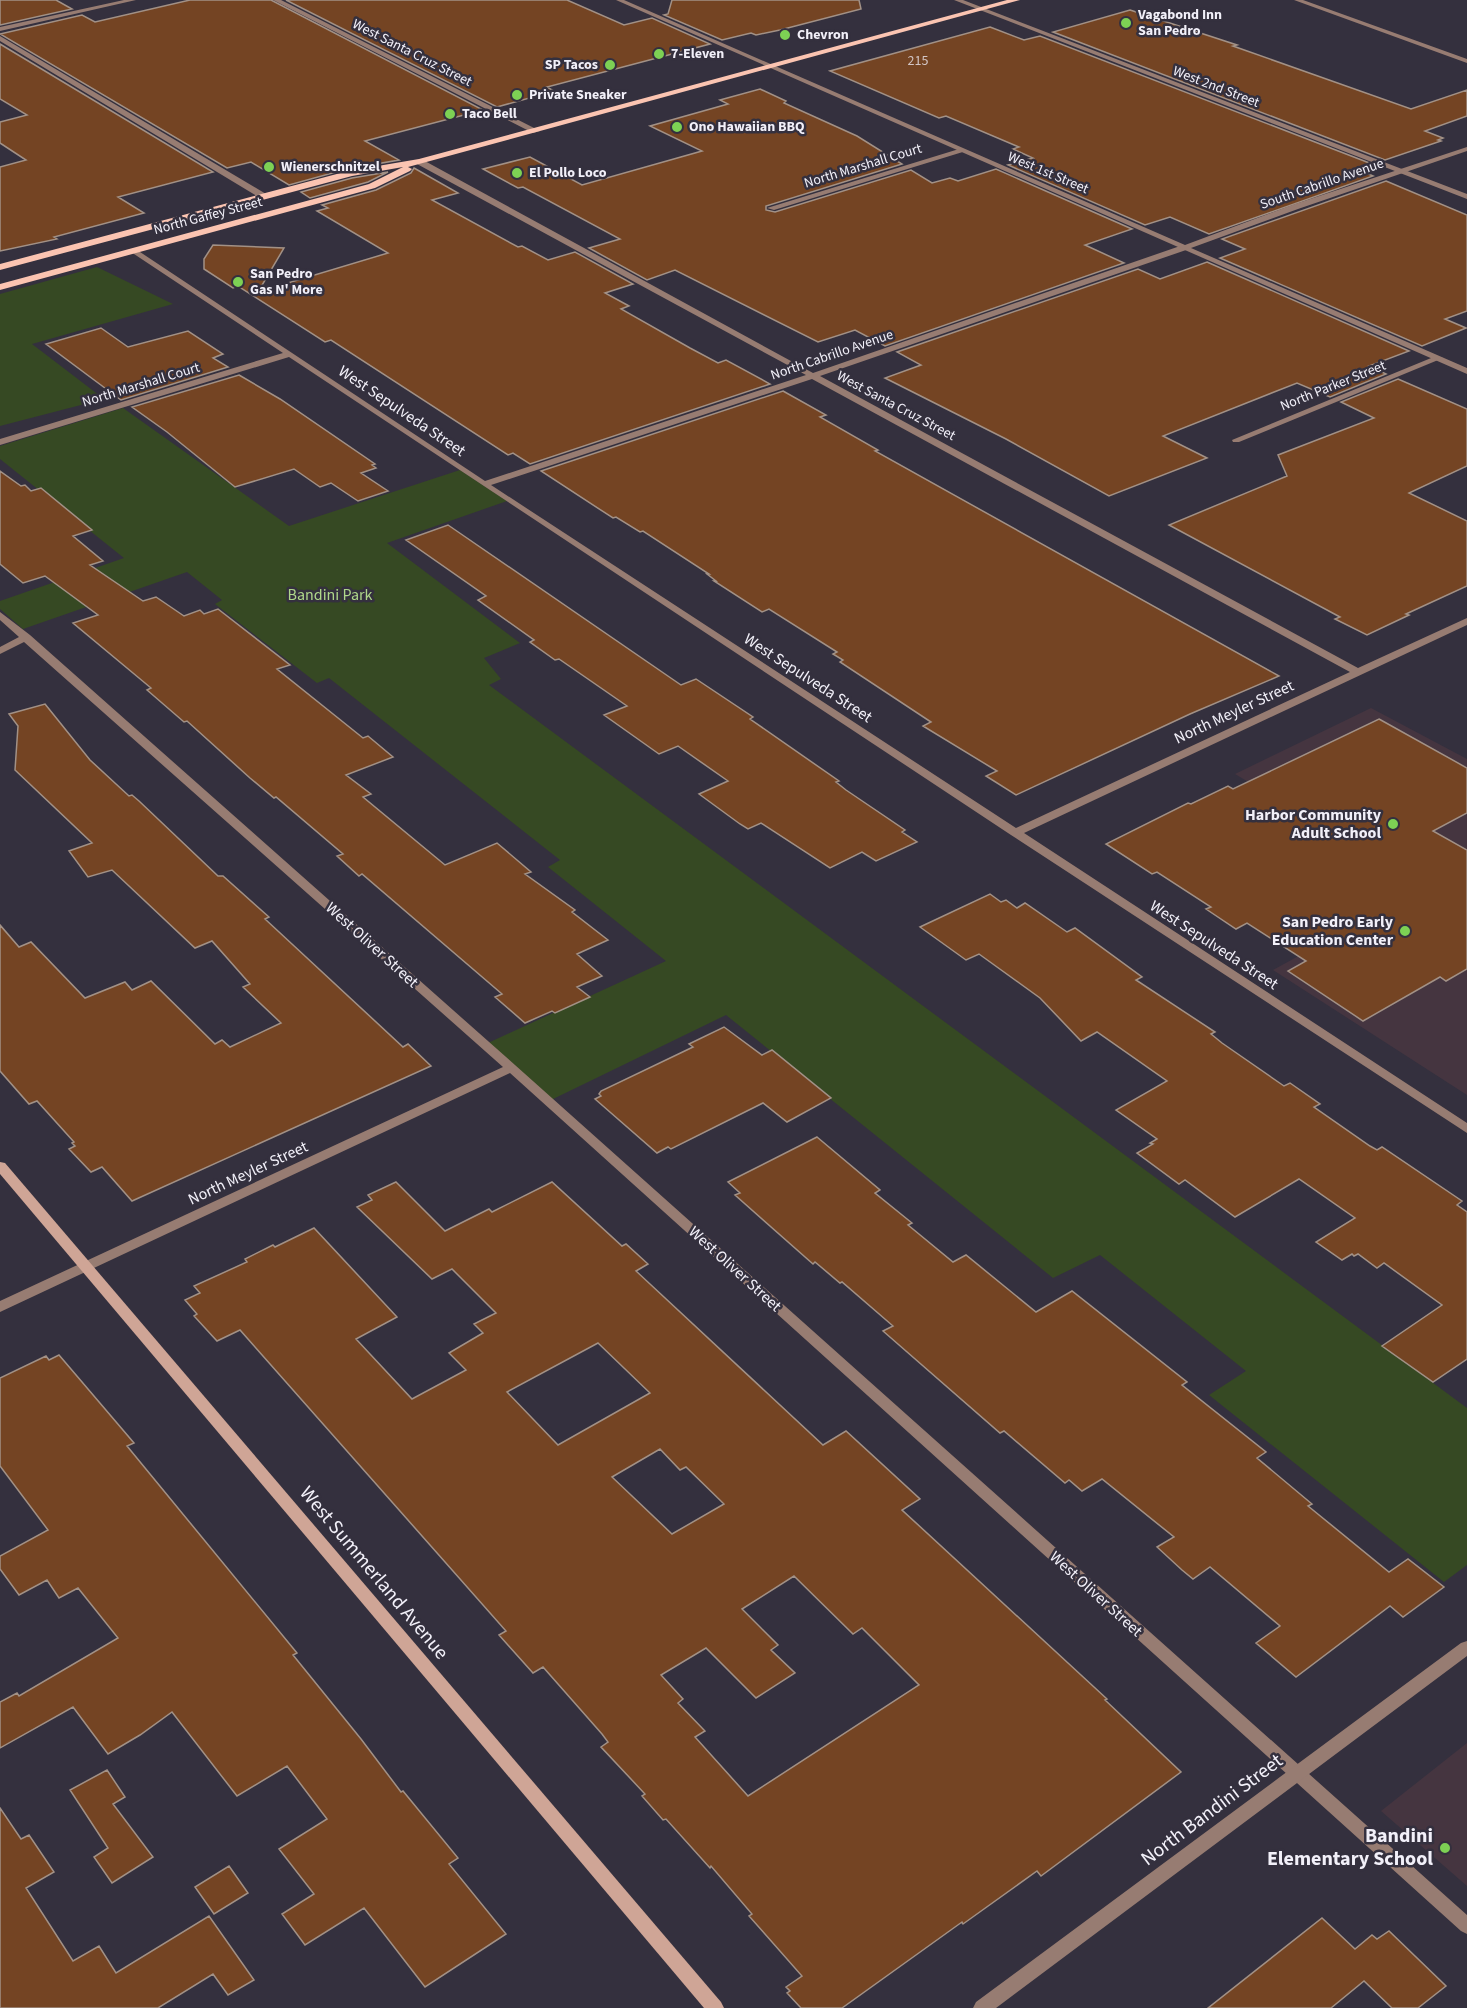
<svg xmlns="http://www.w3.org/2000/svg" width="1467" height="2008" viewBox="0 0 1467 2008" font-family="'Source Sans 3',sans-serif">
<style>
.education{fill:#453540}
.green{fill:#364923}
.building{fill:#744423;stroke:#a29186;stroke-width:1.5;fill-rule:evenodd}
.lines{fill:none;stroke-linecap:round;stroke-linejoin:round}
.minor{fill:#977c72;fill-rule:evenodd}
.tertiary{fill:#977c72;fill-rule:evenodd}
.secondary{fill:#cfa596;fill-rule:evenodd}
.primary{fill:#fbc4b1;fill-rule:evenodd}
.poi-dot{fill:#7dd154;stroke:#34303e;stroke-width:2}
.labels{text-anchor:middle;dominant-baseline:central;stroke-width:5;stroke-linejoin:round;paint-order:stroke}
.far-poi-label{font-size:14px;font-weight:bold;fill:#f2f0f9;stroke:#34303e;text-anchor:start}
.far-street-label{font-size:14px;fill:#f2f0f9;stroke:#34303e}
.number-label{font-size:14px;fill:#d2c5c4}
.street-label{font-size:16px;fill:#f2f0f9;stroke:#34303e}
.park-label{font-size:16px;fill:#afd78a;stroke:#34303e}
.poi-label{font-size:16px;font-weight:bold;fill:#f2f0f9;stroke:#34303e;text-anchor:end}
.near-street-label{font-size:20px;fill:#f2f0f9;stroke:#34303e}
.near-poi-label{font-size:20px;font-weight:bold;fill:#f2f0f9;stroke:#34303e;text-anchor:end}
</style>
<rect width="100%" height="100%" fill="#34303e"/>
<path class="education" d="M1371,708L1467,759V1095L1273,970L1425,887L1235,774Z
M1467,1743V1886L1381,1811Z"/>
<path class="green" d="M97,267L173,304L32,344L104,399L0,426V294Z
M123,408L289,526L460,470L507,501L387,543L520,643L484,658L501,679L489,685L1467,1408V1565L1444,1582L1209,1395L1246,1371L1100,1255L1053,1278L726,1015L551,1100L488,1043L666,961L548,867L560,860L329,678L317,683L215,604L222,600L187,572L23,629L0,609V601L124,558L0,459V446Z"/>
<path class="building" d="M0,0H56L72,9L0,25Z
M190,0H271L483,110L365,141L399,160L347,169L289,185L251,162L227,168L0,34L82,15L95,22Z
M286,0H567L624,25L652,18L710,44L547,87L552,90L548,91L551,92L497,107Z
M672,0H859L861,9L780,30L756,35L751,33L722,40L664,15L668,14Z
M1130,10L1237,45L1233,46L1411,109L1467,90V116L1425,131L1443,138L1438,140L1441,141L1385,160L1053,32Z
M990,27L1024,40L1040,36L1372,164L1357,169L1373,176L1209,234L1170,217L1145,225L1008,165L1033,158L1013,149L1019,147L946,116L939,118L830,71Z
M0,44L213,172L118,197L144,213L54,237L57,239L0,251V167L26,160L0,143V122L27,115L0,99Z
M760,89L786,101L784,103L857,136L902,164L766,206V210L775,212L911,170L932,183L950,178L958,181L996,169L1132,229L1085,245L1124,263L885,346L855,330L818,342L675,270L647,280L589,248L620,239L523,187L518,188L483,169L530,157L582,185L702,151L650,126L728,104L720,100Z
M414,168L458,193L432,200L518,247L522,246L548,260L575,252L633,284L605,293L629,306L621,309L690,348L718,363L726,360L770,384L530,464L513,453L508,455L331,340L325,342L238,286L233,288L204,269V259L213,245L284,248L258,292L388,253L317,211L328,208L322,205L376,190L411,173Z
M388,172L368,182L310,198L301,192L352,178Z
M1386,181L1467,215V311L1445,319L1466,328L1422,346L1220,258L1245,249L1222,239Z
M1207,262L1409,351L1369,366L1386,374L1330,397L1297,383L1163,436L1207,458L1109,496L1006,439L885,378L921,365L897,352L1138,269L1160,279Z
M101,328L128,347L188,331L223,354L213,358L228,367L121,400L46,344Z
M239,375L280,399L375,464L372,465L376,468L361,473L388,491L358,501L331,483L320,487L294,469L235,487L167,432L132,407Z
M1398,379L1467,409V466L1409,493L1467,521V586L1406,614L1409,615L1367,635L1335,619L1340,617L1169,525L1287,476L1278,455L1374,418L1341,402Z
M783,391L826,415L820,417L878,450L875,451L1279,676L1190,714L1016,795L986,776L997,771L923,726L931,722L840,662L843,660L833,654L837,652L769,609L762,612L714,581H716L707,574H709L643,531L640,532L616,517L613,518L541,471Z
M0,471L21,486L25,485L31,491L41,488L92,530L73,536L103,561L90,565L143,601L156,597L184,616L200,610L204,614L218,609L290,665L277,669L363,738L368,736L393,757L346,775L371,794L363,797L439,860L445,865L497,843L531,872L525,874L575,910L572,912L608,940L577,954L602,976L577,987L590,997L555,1013L552,1011L525,1023L495,997L502,994L362,874L359,876L337,856L343,854L276,797L274,798L250,778L187,721L184,722L147,690L151,688L73,623L98,615L45,576L23,583L0,564Z
M448,525L681,685L696,679L753,717L750,719L839,781L836,782L846,790L905,830L902,832L917,842L876,861L862,852L830,868L761,823L748,829L740,824L699,794L728,781L678,746L659,754L604,715L627,706L559,659L555,660L530,642L534,640L478,600L486,596L406,540Z
M45,704L90,760L129,796L132,795L139,801L218,876H223L269,917L265,919L403,1047L408,1044L431,1066L132,1201L102,1167L91,1172L69,1149L75,1146L72,1143L74,1142L37,1101L29,1104L0,1071V925L19,947L31,942L85,998L125,982L132,990L151,981L215,1044L222,1040L230,1047L281,1023L243,987L250,984L212,941L195,948L112,870L88,877L69,851L92,843L15,770L18,726L9,714Z
M1379,719L1467,768V813L1433,831L1467,850V969L1446,981L1440,977L1363,1021L1288,971L1306,961L1247,923L1236,929L1206,909L1211,907L1157,872L1152,874L1106,844L1188,803L1191,804L1228,786L1233,789Z
M990,894L1001,902L1006,900L1017,908L1025,903L1067,932L1075,928L1142,977L1136,980L1215,1032L1211,1034L1222,1043L1284,1086L1290,1083L1320,1104L1314,1107L1370,1146L1377,1150L1382,1147L1462,1201L1457,1205L1467,1212V1359L1433,1382L1382,1346L1442,1305L1384,1263L1377,1268L1358,1254L1354,1256L1352,1254L1342,1260L1316,1242L1355,1218L1299,1179L1235,1217L1185,1180L1179,1184L1137,1153L1153,1144L1150,1143L1157,1139L1116,1110L1167,1081L1097,1032L1081,1041L1040,998L979,954L966,960L920,927Z
M724,1027L762,1055L772,1050L831,1098L787,1122L763,1103L671,1149L668,1147L657,1153L595,1099L601,1096L599,1094L601,1091L693,1047L689,1044Z
M817,1137L880,1190L875,1193L912,1223L908,1225L953,1262L966,1255L1036,1312L1072,1291L1187,1382L1182,1385L1266,1452L1257,1458L1312,1504L1308,1506L1389,1572L1408,1559L1444,1587L1403,1617L1390,1606L1296,1677L1256,1643L1280,1626L1210,1567L1193,1579L1182,1570L1157,1547L1174,1537L1102,1479L1082,1491L1069,1480L1065,1483L1004,1431L1000,1433L883,1331L893,1326L842,1282L840,1283L815,1262L813,1264L735,1195L740,1193L728,1182Z
M396,1182L445,1231L489,1209L492,1212L552,1182L622,1246L626,1244L648,1264L636,1271L823,1445L846,1431L920,1499L902,1510L1107,1699L1105,1700L1181,1772L1041,1876L1037,1871L963,1924L962,1922L842,2008H801L787,1993L790,1991L786,1987L802,1976L749,1916L752,1914L711,1866L710,1868L666,1819L663,1820L642,1796L645,1794L601,1747L608,1742L602,1734L543,1667L533,1673L499,1635L506,1631L240,1330L217,1341L194,1316L197,1314L185,1300L200,1293L194,1286L247,1262L245,1259L273,1245L275,1247L314,1228L397,1317L356,1339L412,1399L466,1370L449,1353L483,1333L474,1324L496,1313L452,1269L432,1279L357,1207L372,1200L368,1195ZM598,1343L650,1393L558,1445L507,1392ZM660,1449L680,1470L686,1467L724,1504L672,1534L612,1477ZM794,1576L853,1634L862,1628L919,1685L748,1796L695,1737L705,1731L678,1703L683,1699L661,1675L706,1648L756,1698L795,1673L771,1650L778,1645L742,1609Z
M59,1355L134,1443L127,1446L297,1653L293,1655L361,1739L401,1792L403,1791L458,1858L449,1864L506,1934L425,1987L364,1908L305,1945L282,1914L314,1894L279,1849L327,1819L287,1766L237,1796L172,1712L140,1735L108,1754L73,1707L0,1748V1702L17,1693L19,1696L118,1638L78,1588L59,1598L47,1580L19,1595L0,1569V1556L48,1530L0,1466V1378L46,1356L49,1360Z
M107,1770L125,1797L113,1804L153,1857L112,1883L94,1857L108,1848L70,1790Z
M0,1808L21,1839L29,1835L54,1872L26,1888L73,1961L99,1946L116,1973L209,1916L254,1980L228,1995L213,1974L158,2008H0Z
M229,1866L248,1893L214,1914L195,1887Z
M1322,1918L1355,1949L1372,1935L1377,1939L1389,1931L1446,1986L1418,2008H1392L1364,1981L1331,2008H1208Z"/>
<g class="lines">
<path class="minor" d="M124,0H136L0,31V27Z
M273,0H281L540,131L533,133Z
M954,0H963L1467,194V199Z
M1294,0H1303L1467,59V63Z
M0,36L266,194L267,196L260,198L0,41Z
M959,149L966,151L774,210L767,208Z
M417,160H423L813,373L1183,245H1189V249L820,376L1358,668L1467,618V625L1024,833L1467,1123V1133L1011,835L289,357L0,445V439L283,353L131,252L130,250L134,248L485,481L806,375L417,164ZM812,379L1350,672L1016,828L491,485Z
M1436,356L1443,358L1239,442H1233L1232,440Z
M0,612L30,635L515,1065L1467,1915V1934L1461,1931L510,1073L0,1312V1301L503,1067L24,642L0,654V647L19,637L0,620Z"/>
<path class="tertiary" d="M616,0H624L1185,245L1292,205L1467,147V151L1298,209L1191,248L1467,368V374Z
M1467,1641V1656L996,2008H973L976,2002L1461,1643Z"/>
<path class="secondary" d="M0,1162L5,1163L721,2002L724,2008H704L0,1174Z"/>
<path class="primary" d="M1007,0H1020L408,167L412,169L410,171L375,188L0,290V284L369,184L403,167L352,176L0,270V264L348,171L419,159Z"/>
</g>
<g class="poi-dot">
<circle cx="1126" cy="23" r="6"/>
<circle cx="785" cy="35" r="6"/>
<circle cx="659" cy="54" r="6"/>
<circle cx="610" cy="65" r="6"/>
<circle cx="517" cy="95" r="6"/>
<circle cx="450" cy="114" r="6"/>
<circle cx="677" cy="127" r="6"/>
<circle cx="269" cy="167" r="6"/>
<circle cx="517" cy="173" r="6"/>
<circle cx="238" cy="282" r="6"/>
<circle cx="1393" cy="824" r="6"/>
<circle cx="1405" cy="931" r="6"/>
<circle cx="1445" cy="1848" r="6"/>
</g>
<g class="labels">
<g class="far-poi-label">
<text x="1138" y="15">Vagabond Inn<tspan x="1138" dy="16">San Pedro</tspan></text>
<text x="797" y="35">Chevron</text>
<text x="671" y="54">7-Eleven</text>
<text x="598" y="65" text-anchor="end">SP Tacos</text>
<text x="529" y="95">Private Sneaker</text>
<text x="462" y="114">Taco Bell</text>
<text x="689" y="127">Ono Hawaiian BBQ</text>
<text x="281" y="167">Wienerschnitzel</text>
<text x="529" y="173">El Pollo Loco</text>
<text x="250" y="274">San Pedro<tspan x="250" dy="16">Gas N' More</tspan></text>
</g>
<g class="far-street-label">
<text transform="translate(412 53) rotate(27)">West Santa Cruz Street</text>
<text transform="translate(1216 87) rotate(21)">West 2nd Street</text>
<text transform="translate(863 166) rotate(-17)">North Marshall Court</text>
<text transform="translate(1048 173) rotate(23)">West 1st Street</text>
<text transform="translate(1322 184) rotate(-19)">South Cabrillo Avenue</text>
<text transform="translate(208 216) rotate(-15)">North Gaffey Street</text>
<text transform="translate(832 355) rotate(-19)">North Cabrillo Avenue</text>
<text transform="translate(141 385) rotate(-17)">North Marshall Court</text>
<text transform="translate(1333 386) rotate(-22)">North Parker Street</text>
<text transform="translate(896 406) rotate(28)">West Santa Cruz Street</text>
</g>
<g class="number-label">
<text x="918" y="61">215</text>
</g>
<g class="street-label">
<text transform="translate(402 411) rotate(34)">West Sepulveda Street</text>
<text transform="translate(808 678) rotate(33)">West Sepulveda Street</text>
<text transform="translate(1234 712) rotate(-25)">North Meyler Street</text>
<text transform="translate(372 945) rotate(42)">West Oliver Street</text>
<text transform="translate(1214 945) rotate(33)">West Sepulveda Street</text>
<text transform="translate(248 1173) rotate(-25)">North Meyler Street</text>
<text transform="translate(735 1269) rotate(42)">West Oliver Street</text>
<text transform="translate(1096 1594) rotate(42)">West Oliver Street</text>
</g>
<g class="park-label">
<text x="330" y="595">Bandini Park</text>
</g>
<g class="poi-label">
<text x="1381" y="815">Harbor Community<tspan x="1381" dy="18">Adult School</tspan></text>
<text x="1393" y="922">San Pedro Early<tspan x="1393" dy="18">Education Center</tspan></text>
</g>
<g class="near-street-label">
<text transform="translate(374 1573) rotate(50)">West Summerland Avenue</text>
<text transform="translate(1212 1810) rotate(-37)">North Bandini Street</text>
</g>
<g class="near-poi-label">
<text x="1433" y="1836">Bandini<tspan x="1433" dy="23">Elementary School</tspan></text>
</g>
</g>
</svg>
